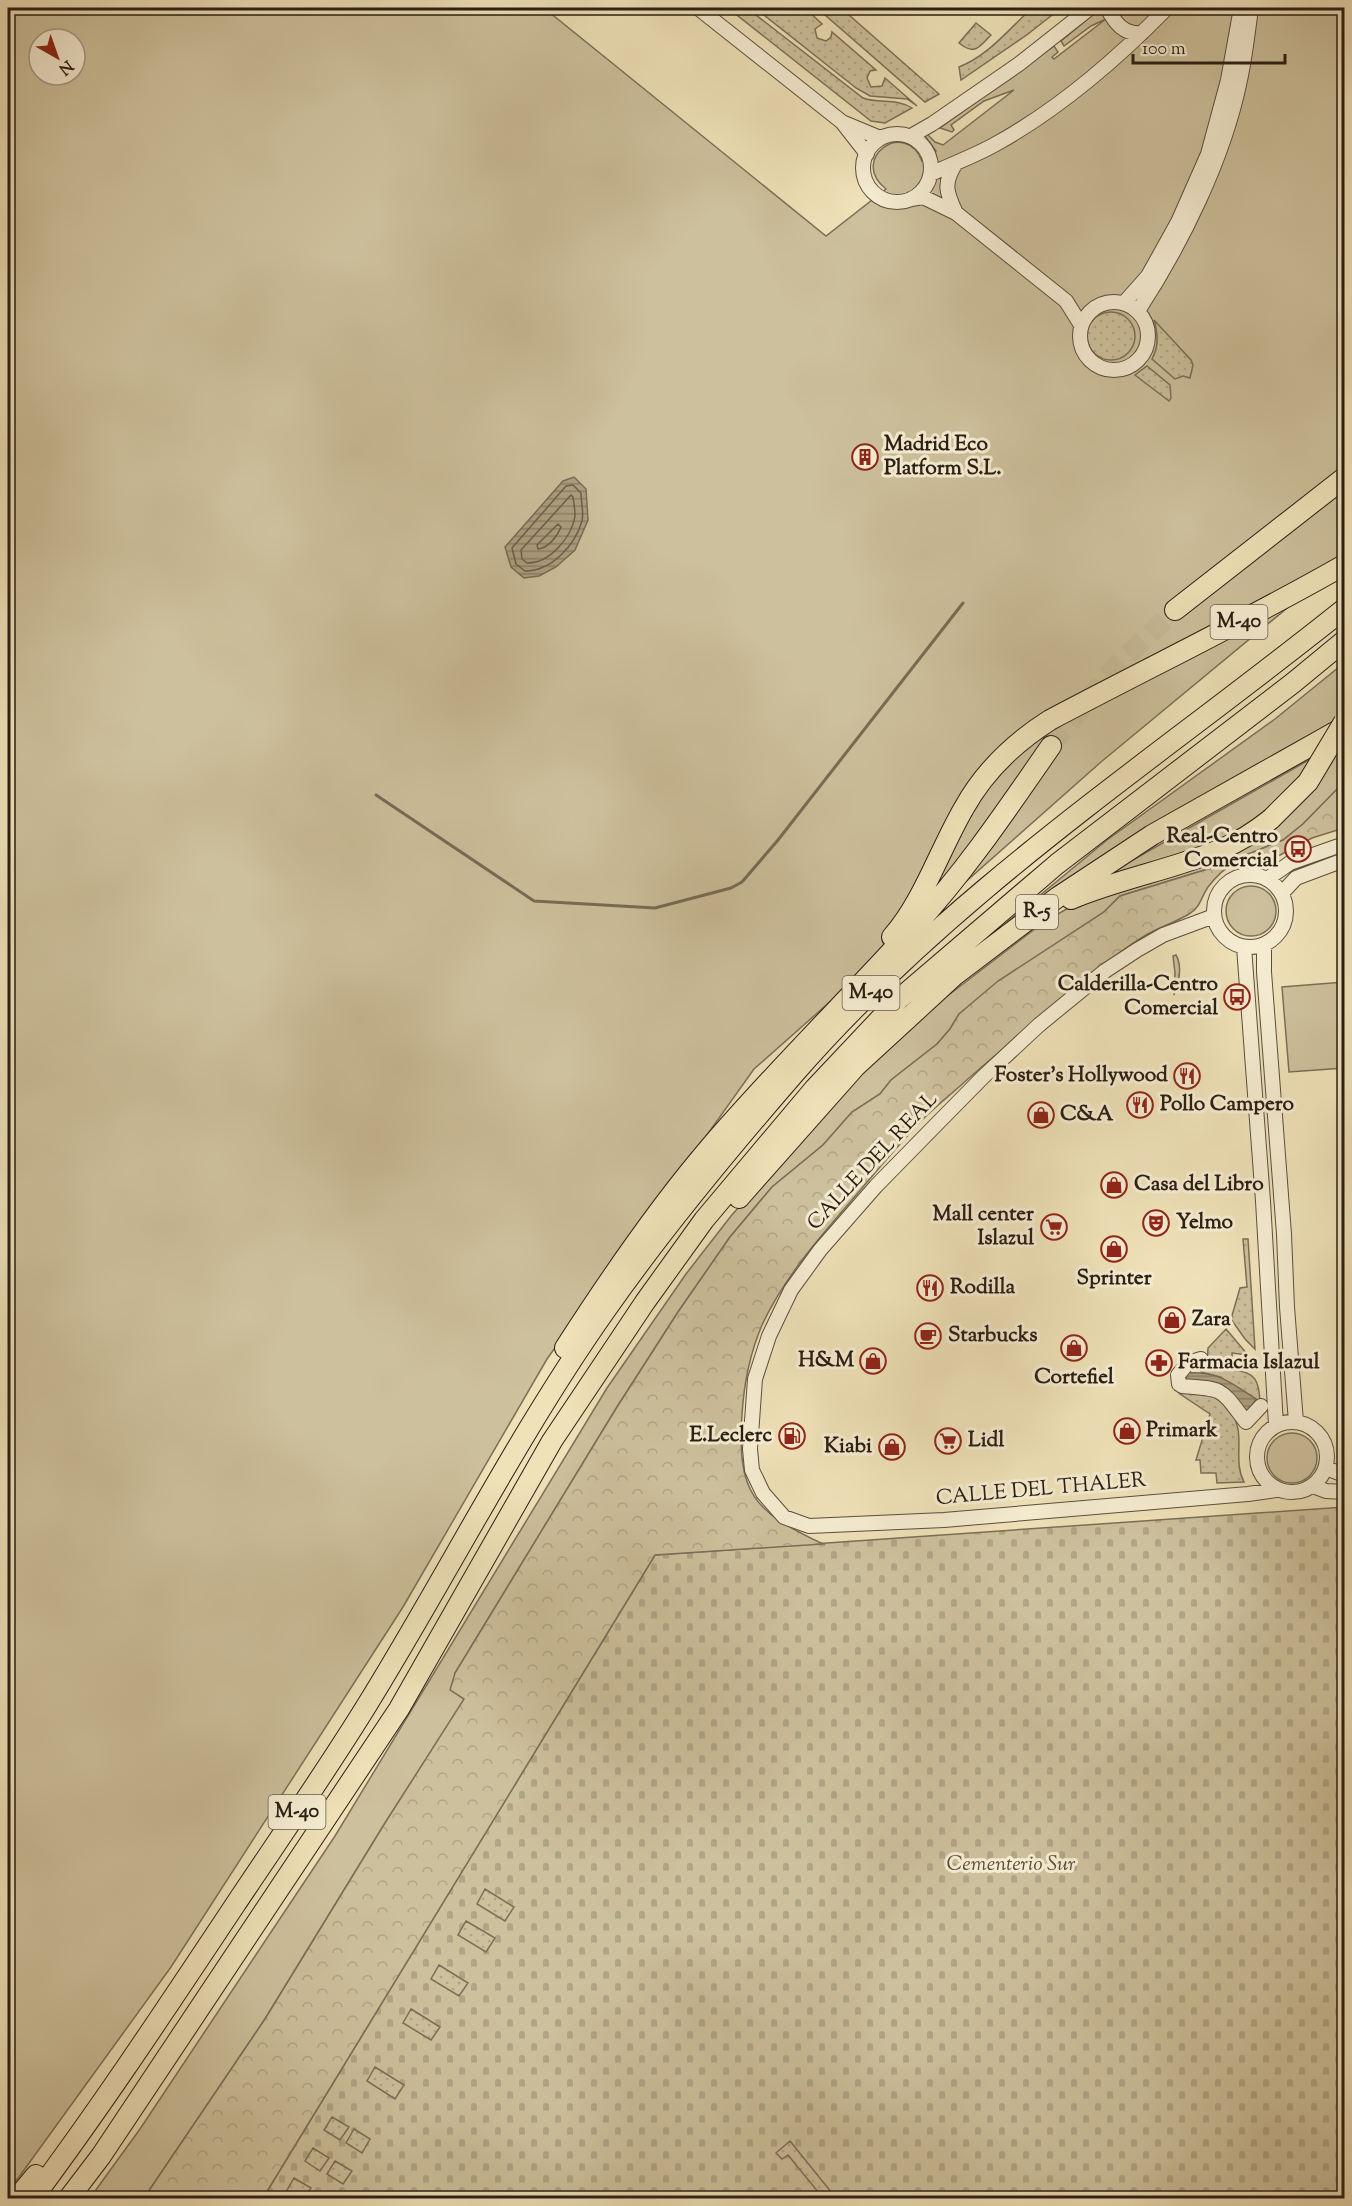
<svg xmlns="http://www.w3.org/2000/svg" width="1352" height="2206" viewBox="0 0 1352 2206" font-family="'Sorts Mill Goudy',serif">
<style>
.grass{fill:#cdc09c;stroke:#7b6f58;stroke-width:1.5;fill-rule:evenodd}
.cemetery{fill:url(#cemetery-stones);stroke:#7b6f58;stroke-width:1.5}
.park{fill:url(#park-crowns);stroke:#7b6f58;stroke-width:1.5}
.garden{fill:url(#garden-dots);stroke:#7b6f58;stroke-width:1.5}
.water{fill:url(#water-rules);stroke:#786b55;stroke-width:1.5}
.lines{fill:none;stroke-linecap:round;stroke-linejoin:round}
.shore{stroke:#6a5e4a;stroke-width:1.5}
.stream{stroke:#786b55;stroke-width:3}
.highway-tunnel{stroke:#c7ba97;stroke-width:20;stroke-dasharray:20 10;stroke-linecap:butt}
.minor-casing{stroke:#5a4f3d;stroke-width:16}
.highway-casing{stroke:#291e14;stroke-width:22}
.minor{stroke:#f5ecd1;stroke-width:14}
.highway{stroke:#efe1b8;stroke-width:20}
.highway-bridge-casing{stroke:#291e14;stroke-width:22;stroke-linecap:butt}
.highway-bridge{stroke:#efe1b8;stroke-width:20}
.labels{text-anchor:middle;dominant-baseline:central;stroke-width:6;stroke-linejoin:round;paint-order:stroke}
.shield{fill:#f5ecd1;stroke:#665c4d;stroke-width:1.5}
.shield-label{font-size:20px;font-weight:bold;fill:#291e14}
.poi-label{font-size:21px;font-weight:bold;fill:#291e14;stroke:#f5ecd1;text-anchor:start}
.street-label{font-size:21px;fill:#291e14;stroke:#f5ecd1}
.park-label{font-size:21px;font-style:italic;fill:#5a4f3d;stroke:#f5ecd1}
</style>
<defs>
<pattern id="cemetery-stones" width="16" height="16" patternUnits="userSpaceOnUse" patternTransform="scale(1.5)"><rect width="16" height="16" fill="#cdc09c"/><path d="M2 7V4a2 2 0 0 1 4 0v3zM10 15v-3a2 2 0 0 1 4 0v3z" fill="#b0a586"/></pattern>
<pattern id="park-crowns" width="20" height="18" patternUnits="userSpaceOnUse" patternTransform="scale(1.5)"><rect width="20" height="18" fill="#cdc09c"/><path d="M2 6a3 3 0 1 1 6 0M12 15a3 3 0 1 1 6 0" fill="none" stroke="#b0a586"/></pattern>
<pattern id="garden-dots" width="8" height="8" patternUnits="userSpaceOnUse" patternTransform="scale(1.5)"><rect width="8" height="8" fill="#cdc09c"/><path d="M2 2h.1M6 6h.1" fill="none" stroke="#b0a586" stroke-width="1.8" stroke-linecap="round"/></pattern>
<pattern id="water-rules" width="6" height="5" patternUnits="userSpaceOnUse" patternTransform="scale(1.5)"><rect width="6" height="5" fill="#ac9f80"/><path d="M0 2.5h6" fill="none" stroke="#8c8168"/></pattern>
</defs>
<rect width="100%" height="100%" fill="#efe1b8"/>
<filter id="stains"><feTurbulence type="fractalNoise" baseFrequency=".00333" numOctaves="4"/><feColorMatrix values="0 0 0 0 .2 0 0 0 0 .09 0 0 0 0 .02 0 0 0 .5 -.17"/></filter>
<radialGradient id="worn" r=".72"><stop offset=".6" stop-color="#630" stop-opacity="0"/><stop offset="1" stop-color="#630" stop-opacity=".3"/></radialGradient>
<path class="grass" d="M8,8H544L826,236L886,189C848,159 905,118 922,161L936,151L925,136L927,134L935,142L943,145L1014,90L984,101L951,125L954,130L952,132L940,128L1054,46L1058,52L1052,57L1054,59L1106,19L1091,26L1064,46L1061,41L1101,8H1344V561L1101,762L754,1069L547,1359L403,1607L171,1967L19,2177L8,2190ZM39,39H75V75H39Z
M1344,663V720L1057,887L1005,924L1107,840L1275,719Z
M1344,740V782L1303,824L1283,840L1221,865L1120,896L1104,912L959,1014L950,1029L937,1044L891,1080L880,1094L852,1112L823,1145L772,1187L730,1237L678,1312L617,1407L455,1673L465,1699L385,1823L265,2019L144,2198H90L140,2129L335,1836L607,1388L686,1274L731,1216L859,1070L946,997L1044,922L1070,907L1227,842L1094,882Z
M1226 911a25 25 0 1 1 50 0a25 25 0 1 1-50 0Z
M1344,982V1068L1289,1072L1282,987Z
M1267 1458a25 25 0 1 1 50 0a25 25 0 1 1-50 0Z"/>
<path class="cemetery" d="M1344,1507V2198H263L655,1555Z"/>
<path class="park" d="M1344,782V828L1312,838L1265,863C1254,857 1244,858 1233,864C1223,869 1215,878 1208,887C1201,897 1201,907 1189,914C1176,922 1160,927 1146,935C1121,950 1098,969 1076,987C1040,1017 1005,1047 969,1078C954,1092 937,1105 922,1120C898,1145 875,1173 852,1200C818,1239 784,1278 762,1325C750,1353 744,1384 742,1414C737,1494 753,1511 823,1544L655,1555L263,2198H144L265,2019L385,1823L464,1699L450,1690L455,1673L617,1407L678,1312L730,1237L772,1187L823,1145L852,1112L880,1094L891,1080L937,1044L950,1029L959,1014L998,981L1104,912L1120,896L1221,865L1283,840L1303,824Z"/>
<path class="garden" d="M728,8H747L863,98C880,104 897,98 912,108L885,123L871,121Z
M755,8L806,9L822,24L815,29L817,38L826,41L831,37L832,32L876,70L870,71L867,78L871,87L882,86L885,78L917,106L907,99L870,96L856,88Z
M817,8H841L939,94L925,102Z
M1032,8H1061L1028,34L961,80L959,67C989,55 1009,29 1032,8Z
M976,23L991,35C979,47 975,56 959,43Z
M1087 336a24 24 0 1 1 48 0a24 24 0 1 1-48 0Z
M1154,320L1191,360L1193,365L1190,378L1183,376L1175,379L1152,359C1159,346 1158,334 1154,320Z
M1147,366L1170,385L1171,398L1169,401L1135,375Z
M1176,955C1183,967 1179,982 1174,995L1175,973L1173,956Z
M1243,1239H1248L1255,1349L1245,1339L1231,1319L1240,1288L1247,1287Z
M1226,1329L1248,1355L1232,1353L1233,1370C1256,1372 1259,1381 1260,1402L1220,1377L1201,1372V1367L1207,1361L1208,1348Z
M1187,1392L1220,1395C1227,1406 1236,1416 1238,1429C1241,1447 1235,1465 1244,1482L1217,1483L1216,1473H1201L1200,1460H1196L1210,1414L1180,1394Z
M485,1889L514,1907L505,1921L477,1904Z
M466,1921L495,1938L486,1952L458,1935Z
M439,1965L468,1983L459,1996L431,1979Z
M411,2009L440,2027L431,2040L403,2023Z
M375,2067L404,2085L395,2099L367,2081Z
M332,2117L349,2127L340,2140L324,2130Z
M354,2129L370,2139L362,2153L346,2143Z
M790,2141L836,2198H823L788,2155L782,2159L776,2153Z
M313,2148L329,2158L320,2171L305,2161Z
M335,2161L352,2171L343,2184L327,2174Z
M294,2178L311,2188L304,2198H297L286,2192Z"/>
<path class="water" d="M574,477L586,489L588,520L575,550L556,567L539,576L524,578L511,567L505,547L563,481Z
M1186,1373C1219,1371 1229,1382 1256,1399L1248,1413C1228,1387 1220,1379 1186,1382Z"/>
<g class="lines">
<path class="shore" d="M573,485L581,493C581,501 584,513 582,521C575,545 552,571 525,571L516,564L512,548L566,486Z
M571,495L573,497C574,503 575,510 575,516C572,537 549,564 527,563L522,559L521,550Z
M558,524L561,527C557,537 548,548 538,549L537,545Z"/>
<path class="stream" d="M376,795L534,901L655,908L731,888L742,882L778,840L963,603"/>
<path class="highway-tunnel" d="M1051,746L1115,667L1175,610"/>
<g class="minor-casing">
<path id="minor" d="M698,8L842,122L867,154
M1107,8C1115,23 1124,35 1142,33
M844,123L880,138
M863 168a34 34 0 1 1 68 0a34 34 0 1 1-68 0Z
M911,136L932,124L1019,64L1090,8
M956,163C943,183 946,192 956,213
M931,174C952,164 974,156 994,145C1058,110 1117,59 1167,8
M911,199L923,197L956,213L1066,301L1081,325
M1080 336a34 34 0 1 1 68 0a34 34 0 1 1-68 0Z
M1124,303L1148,276L1178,222L1208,154L1228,80L1241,8
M1138,311C1181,245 1224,159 1240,80C1245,57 1248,32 1251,8
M1214 911a36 36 0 1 1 72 0a36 36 0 1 1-72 0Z
M1267,879L1290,863L1344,844
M1282,893L1296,878L1344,860
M1214,916L1163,935L1137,950L1105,971L1039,1025L983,1077L925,1136L876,1186L820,1250L791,1290L769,1336L755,1379L750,1449L752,1470L763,1493L784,1517L809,1526L944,1520L1248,1494L1276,1490
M1264,945V972L1284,1234L1287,1307L1296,1422
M1244,947L1263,1201L1276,1425
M1201,1359L1188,1363L1178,1375L1179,1384L1182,1386C1225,1389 1220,1388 1246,1422L1261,1406
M1257 1457a35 35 0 1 1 70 0a35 35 0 1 1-70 0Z
M1326,1468L1344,1475
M1313,1486L1326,1491L1344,1492"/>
</g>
<g class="highway-casing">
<path id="highway" d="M1175,610L1344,478
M1071,899C1121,878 1175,869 1224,848C1241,841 1257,830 1271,819
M892,937C923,902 940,849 964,808C985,770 1014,743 1050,720C1148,668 1248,620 1344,565
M739,1198L855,1067L955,975L1058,897L1152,835L1344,727
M565,1348C610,1278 657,1209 711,1146C776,1070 847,1001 914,927C965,872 1008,808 1051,746
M17,2198L36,2175
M33,2198C104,2103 169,2004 235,1905C279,1839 325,1773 367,1705C448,1574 517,1436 605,1311C663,1228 728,1150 794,1074C953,891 1157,759 1344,609
M69,2198L101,2156L399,1709L552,1441L645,1302L704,1220L815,1088L899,999L1057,864L1293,683L1344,641"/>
</g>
<use href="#minor" class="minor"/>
<use href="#highway" class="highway"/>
<g class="highway-bridge-casing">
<path id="highway-bridge" d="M1271,819L1308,782L1344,722"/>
</g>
<use href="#highway-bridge" class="highway-bridge"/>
</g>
<defs>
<g id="building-ring" transform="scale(1.35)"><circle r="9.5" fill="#f5ecd1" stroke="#8f2418" stroke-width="1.5"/><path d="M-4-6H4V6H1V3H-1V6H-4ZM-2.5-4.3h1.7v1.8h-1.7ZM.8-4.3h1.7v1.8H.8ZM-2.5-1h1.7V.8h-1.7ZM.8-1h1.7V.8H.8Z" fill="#8f2418"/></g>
<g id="bus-ring" transform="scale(1.35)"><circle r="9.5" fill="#f5ecd1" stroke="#8f2418" stroke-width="1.5"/><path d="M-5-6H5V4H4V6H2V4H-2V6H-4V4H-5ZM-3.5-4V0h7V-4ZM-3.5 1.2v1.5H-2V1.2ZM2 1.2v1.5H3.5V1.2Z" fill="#8f2418"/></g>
<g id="restaurant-ring" transform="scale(1.35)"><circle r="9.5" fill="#f5ecd1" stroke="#8f2418" stroke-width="1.5"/><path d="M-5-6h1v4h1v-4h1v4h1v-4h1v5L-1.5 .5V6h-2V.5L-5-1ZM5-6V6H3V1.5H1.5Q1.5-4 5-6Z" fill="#8f2418"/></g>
<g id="shop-ring" transform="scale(1.35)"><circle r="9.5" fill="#f5ecd1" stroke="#8f2418" stroke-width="1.5"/><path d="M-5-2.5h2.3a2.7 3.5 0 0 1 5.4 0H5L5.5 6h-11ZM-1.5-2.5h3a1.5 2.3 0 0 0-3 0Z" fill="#8f2418"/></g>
<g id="theatre-ring" transform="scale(1.35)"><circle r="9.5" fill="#f5ecd1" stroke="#8f2418" stroke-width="1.5"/><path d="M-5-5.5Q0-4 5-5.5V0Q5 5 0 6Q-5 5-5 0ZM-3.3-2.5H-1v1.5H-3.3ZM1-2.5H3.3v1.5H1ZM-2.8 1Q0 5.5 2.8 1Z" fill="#8f2418"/></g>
<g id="supermarket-ring" transform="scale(1.35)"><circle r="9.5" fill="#f5ecd1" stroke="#8f2418" stroke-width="1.5"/><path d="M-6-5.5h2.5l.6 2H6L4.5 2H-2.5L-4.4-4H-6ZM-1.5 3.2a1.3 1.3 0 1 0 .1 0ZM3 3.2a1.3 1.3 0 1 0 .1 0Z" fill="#8f2418"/></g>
<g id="cafe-ring" transform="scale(1.35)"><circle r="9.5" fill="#f5ecd1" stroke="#8f2418" stroke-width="1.5"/><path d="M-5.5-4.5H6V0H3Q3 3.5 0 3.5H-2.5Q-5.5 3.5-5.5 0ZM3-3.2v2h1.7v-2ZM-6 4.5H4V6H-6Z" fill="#8f2418"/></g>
<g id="pharmacy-ring" transform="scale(1.35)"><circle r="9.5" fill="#f5ecd1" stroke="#8f2418" stroke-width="1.5"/><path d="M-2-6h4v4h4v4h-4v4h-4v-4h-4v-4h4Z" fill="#8f2418"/></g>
<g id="fuel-ring" transform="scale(1.35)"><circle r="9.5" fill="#f5ecd1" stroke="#8f2418" stroke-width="1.5"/><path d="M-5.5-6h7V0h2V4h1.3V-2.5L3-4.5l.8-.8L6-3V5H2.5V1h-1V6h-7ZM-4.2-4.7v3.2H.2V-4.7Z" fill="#8f2418"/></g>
</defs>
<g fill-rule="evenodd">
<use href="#building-ring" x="865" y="457"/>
<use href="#bus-ring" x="1298" y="849"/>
<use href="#bus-ring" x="1237" y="997"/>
<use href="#restaurant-ring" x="1187" y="1076"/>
<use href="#restaurant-ring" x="1140" y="1105"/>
<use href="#shop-ring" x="1041" y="1115"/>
<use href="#shop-ring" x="1114" y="1185"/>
<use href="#theatre-ring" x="1156" y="1223"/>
<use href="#supermarket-ring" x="1054" y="1227"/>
<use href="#shop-ring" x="1114" y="1249"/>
<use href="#restaurant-ring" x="930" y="1288"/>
<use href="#shop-ring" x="1172" y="1320"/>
<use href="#cafe-ring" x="928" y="1336"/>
<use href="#shop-ring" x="1074" y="1348"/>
<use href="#shop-ring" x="873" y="1361"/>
<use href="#pharmacy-ring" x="1159" y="1363"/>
<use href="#shop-ring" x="1127" y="1431"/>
<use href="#fuel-ring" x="792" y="1436"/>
<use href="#supermarket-ring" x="948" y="1441"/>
<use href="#shop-ring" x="892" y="1447"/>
</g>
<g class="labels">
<g class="shield">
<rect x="1210.5" y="605" width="57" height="34" rx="4.5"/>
<rect x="1016" y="895" width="42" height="34" rx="4.5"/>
<rect x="842.5" y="976" width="57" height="34" rx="4.5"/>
<rect x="268.5" y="1795" width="57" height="34" rx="4.5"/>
</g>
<g class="shield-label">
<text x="1239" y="622">M-40</text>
<text x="1037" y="912">R-5</text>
<text x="871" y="993">M-40</text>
<text x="297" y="1812">M-40</text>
</g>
<g class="poi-label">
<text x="884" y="445">Madrid Eco<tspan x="884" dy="24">Platform S.L.</tspan></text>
<text x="1278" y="837" text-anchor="end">Real-Centro<tspan x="1278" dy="24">Comercial</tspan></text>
<text x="1218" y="985" text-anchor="end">Calderilla-Centro<tspan x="1218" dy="24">Comercial</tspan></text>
<text x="1168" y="1076" text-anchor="end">Foster's Hollywood</text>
<text x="1160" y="1105">Pollo Campero</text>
<text x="1060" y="1115">C&amp;A</text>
<text x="1134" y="1185">Casa del Libro</text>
<text x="1034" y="1215" text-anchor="end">Mall center<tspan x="1034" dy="24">Islazul</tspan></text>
<text x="1176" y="1223">Yelmo</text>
<text x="1114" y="1279" text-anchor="middle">Sprinter</text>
<text x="950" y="1288">Rodilla</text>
<text x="1192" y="1320">Zara</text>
<text x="948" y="1336">Starbucks</text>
<text x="854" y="1361" text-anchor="end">H&amp;M</text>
<text x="1178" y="1363">Farmacia Islazul</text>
<text x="1074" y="1378" text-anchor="middle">Cortefiel</text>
<text x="1146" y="1431">Primark</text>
<text x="772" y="1436" text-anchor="end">E.Leclerc</text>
<text x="968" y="1441">Lidl</text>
<text x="872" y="1447" text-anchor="end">Kiabi</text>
</g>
<g class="street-label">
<text transform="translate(873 1162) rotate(-47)">CALLE DEL REAL</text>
<text transform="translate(1041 1490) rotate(-5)">CALLE DEL THALER</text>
</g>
<g class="park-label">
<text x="1011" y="1865">Cementerio Sur</text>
</g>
</g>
<rect width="1352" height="2206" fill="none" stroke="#efe1b8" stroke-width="30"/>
<rect x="9" y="9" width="1334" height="2188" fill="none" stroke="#291e14" stroke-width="3"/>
<rect x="15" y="15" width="1322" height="2176" fill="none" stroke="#291e14" stroke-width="1.5"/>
<g transform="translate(57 57) rotate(140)"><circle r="28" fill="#f5ecd1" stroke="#a39a85" stroke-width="1.5"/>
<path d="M0-4.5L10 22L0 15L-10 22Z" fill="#8f2418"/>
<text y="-9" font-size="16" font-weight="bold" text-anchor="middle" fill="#291e14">N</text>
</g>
<path d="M1133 54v9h152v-9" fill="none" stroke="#291e14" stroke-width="3"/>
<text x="1142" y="54" font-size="18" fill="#291e14" stroke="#f5ecd1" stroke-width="4.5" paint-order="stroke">100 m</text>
<rect width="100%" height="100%" filter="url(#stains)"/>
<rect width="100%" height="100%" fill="url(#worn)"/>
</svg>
